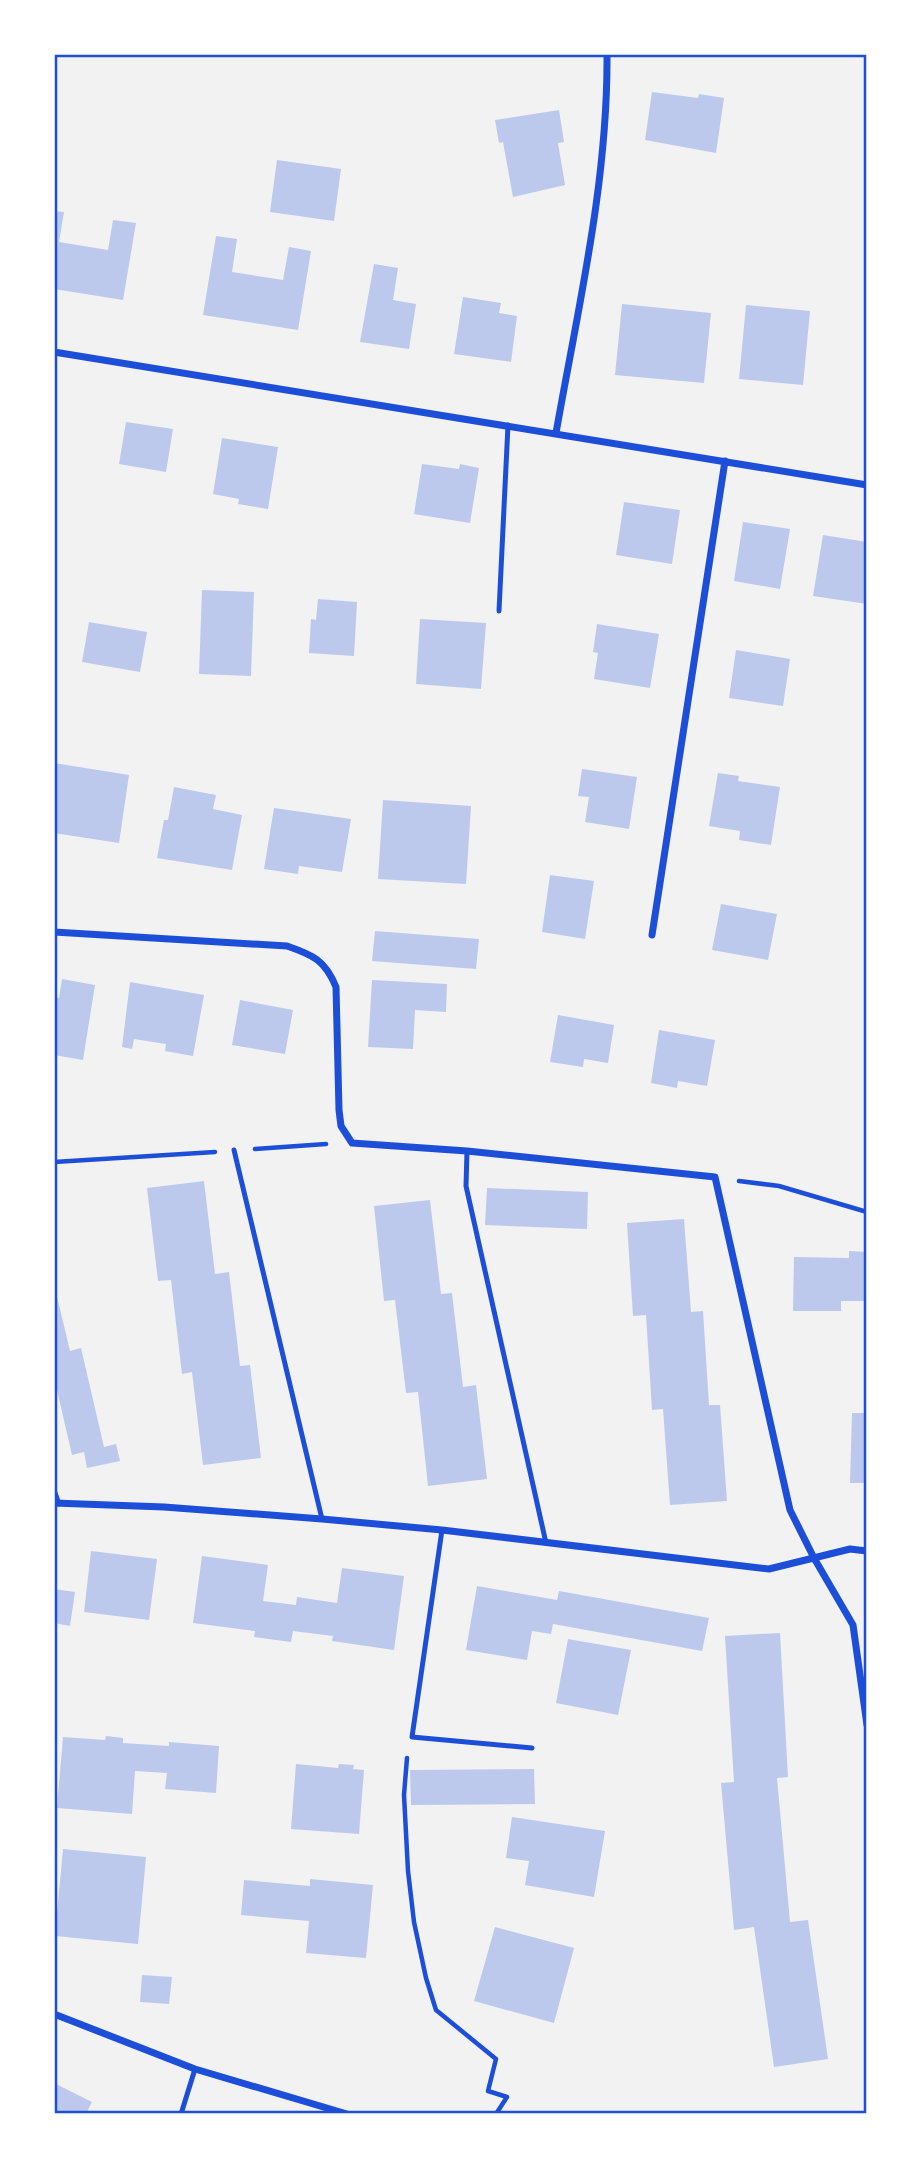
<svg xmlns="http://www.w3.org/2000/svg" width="921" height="2168" font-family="'Space Grotesk',sans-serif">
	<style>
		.building { fill: #bdc9ec }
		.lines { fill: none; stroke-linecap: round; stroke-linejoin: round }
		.path { stroke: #1d4ed8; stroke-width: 4.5 }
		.service { stroke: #1d4ed8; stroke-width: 5 }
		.minor { stroke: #1d4ed8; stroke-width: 7 }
		.neatline { fill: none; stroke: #1d4ed8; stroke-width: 2.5 }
	</style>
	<rect width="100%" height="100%" fill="#f2f2f2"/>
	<path class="building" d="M652,92L698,98L699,94L724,98L716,153L645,140Z
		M559,110L564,142L558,143L565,185L513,197L503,142L499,143L495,120Z
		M277,160L341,169L334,221L270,212Z
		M54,211L64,212L59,242L108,250L113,220L136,223L123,300L54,289Z
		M216,236L237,239L232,272L283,280L289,247L311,251L298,330L203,315Z
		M374,264L398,268L393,300L416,304L409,349L360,342Z
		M463,297L501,303L499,313L517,316L511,362L454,354Z
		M622,304L711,313L704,383L615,375Z
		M746,305L810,311L803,385L739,379Z
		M126,422L173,429L166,472L119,464Z
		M222,438L278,447L268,509L238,504L239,499L213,494Z
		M422,464L459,469L460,464L479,468L470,523L414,514Z
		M624,502L680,510L672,564L616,555Z
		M743,522L790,529L780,589L734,581Z
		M823,535L867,542V604L813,596Z
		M202,590L254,592L251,676L199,674Z
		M318,599L357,602L354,656L309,653L311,619L316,620Z
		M420,619L486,623L481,689L416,684Z
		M89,622L147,632L140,672L82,662Z
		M597,624L659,634L650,688L594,679L598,653L593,652Z
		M736,650L790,659L783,706L729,698Z
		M54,763L129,775L119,843L54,833Z
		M582,769L637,777L629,829L585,822L589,797L578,796Z
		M718,773L739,776L738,781L780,787L771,845L739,840L740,831L709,826Z
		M174,787L216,795L213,809L242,815L232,870L157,858L164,820H168Z
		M383,800L471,806L466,884L378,879Z
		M274,808L351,819L342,872L299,866L298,874L264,869Z
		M550,875L594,881L585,939L542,932Z
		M721,904L777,914L768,960L712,950Z
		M375,931L479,939L476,969L372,961Z
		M62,979L95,985L83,1060L54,1055V997L59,998Z
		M372,980L447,984L446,1012L415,1010L413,1049L368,1047Z
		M130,982L204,995L193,1056L165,1051L166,1044L134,1039L132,1049L122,1047Z
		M240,1000L293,1010L285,1054L232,1045Z
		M558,1015L614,1025L608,1063L584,1059L583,1067L550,1062Z
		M659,1030L715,1040L707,1086L678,1081L677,1088L651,1083Z
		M204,1181L215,1274L229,1272L240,1366L250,1365L261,1458L203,1465L192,1372L182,1374L171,1280L158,1281L147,1188Z
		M487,1188L588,1192L587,1229L485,1225Z
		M430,1200L441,1294L452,1293L463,1387L476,1385L487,1479L428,1486L418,1392L406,1393L395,1300L384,1301L374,1206Z
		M684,1219L691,1312L703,1311L709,1405H720L727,1501L670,1505L663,1409L652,1410L646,1315L633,1316L627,1223Z
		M849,1251L867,1252V1301H841V1311H793L794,1257L849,1258Z
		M54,1284L70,1351L81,1348L104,1447L116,1444L120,1461L87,1468L84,1452L72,1455L54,1377Z
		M852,1413H867V1483H850Z
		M91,1551L157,1559L149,1620L84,1612Z
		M202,1556L268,1565L263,1601L296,1605L297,1597L337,1603L342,1568L404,1576L394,1650L332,1641L333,1636L293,1631L291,1642L254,1637L255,1631L193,1623Z
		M477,1586L557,1600L559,1591L709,1618L702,1651L553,1624L551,1634L532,1631L527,1660L466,1650Z
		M54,1589L75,1592L70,1626L54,1623Z
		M780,1633L788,1777L777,1778L790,1922L808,1920L828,2059L774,2067L754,1927L734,1930L721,1783L734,1782L725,1636Z
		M568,1639L631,1650L618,1715L556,1703Z
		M106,1736L123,1738V1743L169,1746V1742L219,1746L216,1793L165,1789L167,1773L135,1771L132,1814L57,1808L63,1737L105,1740Z
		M296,1764L338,1768L339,1764L354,1765L353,1769L364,1770L359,1834L291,1829Z
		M534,1769L535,1804L411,1805L410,1770Z
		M512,1817L605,1831L594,1897L525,1885L529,1861L506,1858Z
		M63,1849L146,1857L138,1944L55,1936Z
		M310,1879L373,1885L366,1958L306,1953L309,1921L241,1915L244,1880L310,1886Z
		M495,1927L574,1948L554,2023L474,2001Z
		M142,1975L172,1977L169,2004L140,2002Z
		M54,2083L92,2102L86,2114H54Z"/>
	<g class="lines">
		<path class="path" d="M255,1149L326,1144
			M54,1162L215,1152
			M739,1181L779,1186L867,1212
			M407,1758L404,1795L408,1871L414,1922L426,1978L436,2010L496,2059L488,2091L507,2097L496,2114"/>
		<path class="service" d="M499,611L508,425
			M234,1150L322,1519
			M467,1151L466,1186L546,1543
			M54,1490L59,1504
			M442,1530L412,1737L532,1748
			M181,2114L195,2069"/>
		<path class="minor" d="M54,352L867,485
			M556,433C578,308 608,182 607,54
			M54,932L287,946C313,955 325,960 336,987L339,1110L341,1126L352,1143L467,1151L715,1177L790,1510L814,1558L853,1625L867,1725
			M652,935L725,461
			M54,1503L164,1507L322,1519L442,1530L769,1569L850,1549L867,1551
			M54,2014L195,2069L347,2114"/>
	</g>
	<rect width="921" height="2168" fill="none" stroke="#ffffff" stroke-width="112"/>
	<rect x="56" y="56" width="809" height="2056" class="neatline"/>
</svg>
